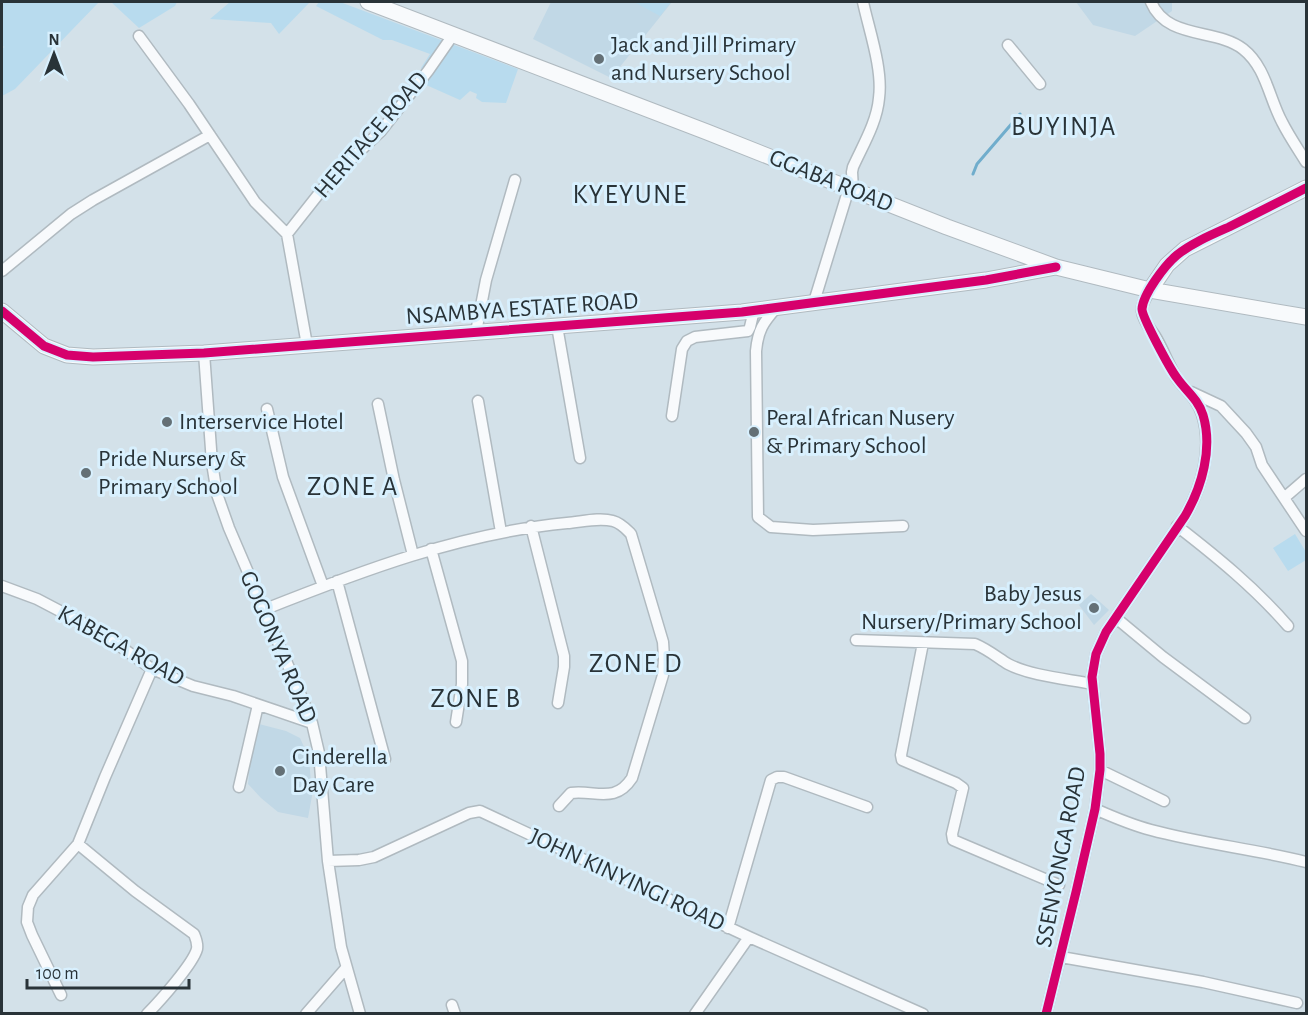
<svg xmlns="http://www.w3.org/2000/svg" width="1308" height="1015" font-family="'Alegreya Sans',sans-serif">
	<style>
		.built { fill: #c1d8e6 }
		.green { fill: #b8dbee }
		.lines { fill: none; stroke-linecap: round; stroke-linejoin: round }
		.stream { stroke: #70adcc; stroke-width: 3 }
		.street-casing { stroke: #b0bac0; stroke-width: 13 }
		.secondary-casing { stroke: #b0bac0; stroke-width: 17 }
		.street { stroke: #f8fafc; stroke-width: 10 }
		.secondary { stroke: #f8fafc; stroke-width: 15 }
		.cycleway-casing { stroke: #d8f0fe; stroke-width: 13 }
		.cycleway { stroke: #d6006c; stroke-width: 9 }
		.poi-dot { fill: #647076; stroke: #d8f0fe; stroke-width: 2 }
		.labels { text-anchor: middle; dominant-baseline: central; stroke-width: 6; stroke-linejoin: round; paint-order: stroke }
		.poi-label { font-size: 24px; fill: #293338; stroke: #d8f0fe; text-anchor: start }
		.street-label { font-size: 24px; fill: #293338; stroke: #d8f0fe }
		.quarter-label { font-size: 27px; letter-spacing: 1.5px; fill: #293338; stroke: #d8f0fe }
	</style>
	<rect width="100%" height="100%" fill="#d3e1e9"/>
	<path class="built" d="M551,2H672L611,78L533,39Z
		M1076,2H1172V11L1135,36L1093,25Z
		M1091,594L1109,610L1094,625L1079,605Z
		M259,724L286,731L300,738L309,758L312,796L308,818L278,812L261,798L248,784L252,741Z"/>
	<path class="green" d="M2,2H99L15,89L2,96V48L5,47L2,46Z
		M111,2H177L175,6L139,28Z
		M230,2H310L279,34L271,23L210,19Z
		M319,2H340L518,69L506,103L482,102L476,98L477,94L470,91L460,100L424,84L428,77L421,68L430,54L392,40H383L316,6Z
		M634,2H671L660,16Z
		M1295,534L1306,552V560L1288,571L1273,548Z"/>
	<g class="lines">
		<path class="stream" d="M973,174L977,164L1020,114"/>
		<g class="street-casing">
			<path id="street" d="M1151,2C1167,40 1216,28 1243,49C1266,67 1269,98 1282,122C1289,136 1298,149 1306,162
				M139,36L189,104L255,202L287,234L307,345
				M1008,45L1040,84
				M853,190L852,172L853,167C863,145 877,122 879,98C883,69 869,30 863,2
				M287,234L332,177L381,131L428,71L453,35
				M2,271L71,214L93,200L210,135
				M814,302L849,188
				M776,308C763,323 758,330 756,351L758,517L771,527L813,530L903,526
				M557,326L580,458
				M476,332L486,280L515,180
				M204,353L212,463L217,494L229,528L302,698L312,723L319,753L328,861L341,947L360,1014
				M1191,392L1221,406L1246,433L1256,447L1262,465L1306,531
				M478,401L501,532
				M378,404L394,480L413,555
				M267,409L283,477L323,586
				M672,416L682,349L687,341L695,337L748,331L750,327L754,310
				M1284,498L1306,479
				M531,526L564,656V667L558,703
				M1177,526C1217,557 1255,588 1288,626
				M431,549L462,661V684L456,722
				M337,581L385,759
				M2,586L37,599L100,632L152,669L193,686L233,696L312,723
				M263,610C361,571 461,533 567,523C581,522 599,517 613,521C621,523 626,529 631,534L663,642L664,658L663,675L632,778C615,804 596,790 571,793L559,806
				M1116,618L1163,657L1245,718
				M856,640L975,644C987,649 997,657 1008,664C1031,676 1067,679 1092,684
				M923,643L901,755L902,760L956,783L963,788L952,834L953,840L1059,885
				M1100,770L1164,801
				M239,787L258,705
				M1095,809C1113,817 1132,825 1151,830C1203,844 1255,849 1306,862
				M78,844L135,891L194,934C196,939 198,943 197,949C193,964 159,1002 147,1014
				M328,861L359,860L374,857L469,813L480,811L749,937L923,1014
				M728,928L771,780L777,777H784L867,807
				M1061,957L1203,982L1297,1003
				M61,995L32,935L27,922L28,907L33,895L78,844L105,777L152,669
				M452,1005L455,1014
				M306,1014L346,968
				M695,1014L749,937
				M1046,1014L1076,892L1095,809L1100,770V754L1092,677L1096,654L1106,632L1185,516C1202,487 1213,448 1202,414C1197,398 1185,390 1176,377C1168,364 1163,349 1155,336C1150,329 1143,320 1142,311C1141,304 1147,296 1150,290"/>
		</g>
		<g class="secondary-casing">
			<path id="secondary" d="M368,2L707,132L947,227L1056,267L1150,290L1306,317
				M1150,290L1167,265L1185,249L1306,188
				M2,311L44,346L67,355L93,357L204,353L742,312L986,280L1056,267"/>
		</g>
		<use href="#street" class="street"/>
		<use href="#secondary" class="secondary"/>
		<g class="cycleway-casing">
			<path id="cycleway" d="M2,311L44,346L67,355L93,357L204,353L742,312L986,280L1056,267
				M1046,1014L1076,892L1095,809L1100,770V754L1092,677L1096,654L1106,632L1185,516C1202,487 1213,448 1203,415C1198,399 1186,391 1177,378C1170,369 1142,317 1142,309C1143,294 1165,265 1177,255C1192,243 1211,235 1229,227C1255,214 1281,201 1306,188"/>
		</g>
		<use href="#cycleway" class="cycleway"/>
	</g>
	<g class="poi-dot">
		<circle cx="599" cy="59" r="6"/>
		<circle cx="167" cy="422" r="6"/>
		<circle cx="754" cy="432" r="6"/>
		<circle cx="86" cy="473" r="6"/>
		<circle cx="1094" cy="608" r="6"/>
		<circle cx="280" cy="771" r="6"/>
	</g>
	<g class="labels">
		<g class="poi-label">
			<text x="611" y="45">Jack and Jill Primary<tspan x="611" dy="28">and Nursery School</tspan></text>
			<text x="766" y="418">Peral African Nusery<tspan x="766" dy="28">&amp; Primary School</tspan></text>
			<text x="179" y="422">Interservice Hotel</text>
			<text x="98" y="459">Pride Nursery &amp;<tspan x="98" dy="28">Primary School</tspan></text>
			<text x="1082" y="594" text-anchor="end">Baby Jesus<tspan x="1082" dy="28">Nursery/Primary School</tspan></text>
			<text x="292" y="757">Cinderella<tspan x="292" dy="28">Day Care</tspan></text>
		</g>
		<g class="street-label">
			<text transform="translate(371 135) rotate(-49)">HERITAGE ROAD</text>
			<text transform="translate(831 181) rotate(22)">GGABA ROAD</text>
			<text transform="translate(522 309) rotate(-4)">NSAMBYA ESTATE ROAD</text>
			<text transform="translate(121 646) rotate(29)">KABEGA ROAD</text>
			<text transform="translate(278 647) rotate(67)">GOGONYA ROAD</text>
			<text transform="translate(1061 857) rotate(-79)">SSENYONGA ROAD</text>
			<text transform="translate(627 880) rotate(25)">JOHN KINYINGI ROAD</text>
		</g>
		<g class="quarter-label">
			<text x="1064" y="126">BUYINJA</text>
			<text x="630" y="194">KYEYUNE</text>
			<text x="353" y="486">ZONE A</text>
			<text x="636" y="663">ZONE D</text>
			<text x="476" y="698">ZONE B</text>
		</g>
	</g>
	<rect width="1308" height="1015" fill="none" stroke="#293338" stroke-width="6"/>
	<g transform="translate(54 54)" stroke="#d8f0fe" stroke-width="4.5" paint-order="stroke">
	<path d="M0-4.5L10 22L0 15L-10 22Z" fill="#293338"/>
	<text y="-9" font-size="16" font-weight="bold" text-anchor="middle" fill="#293338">N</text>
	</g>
	<path d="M27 979v9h162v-9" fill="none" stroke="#293338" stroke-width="3"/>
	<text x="36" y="979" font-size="18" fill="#293338" stroke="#d8f0fe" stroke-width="4.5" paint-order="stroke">100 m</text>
</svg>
